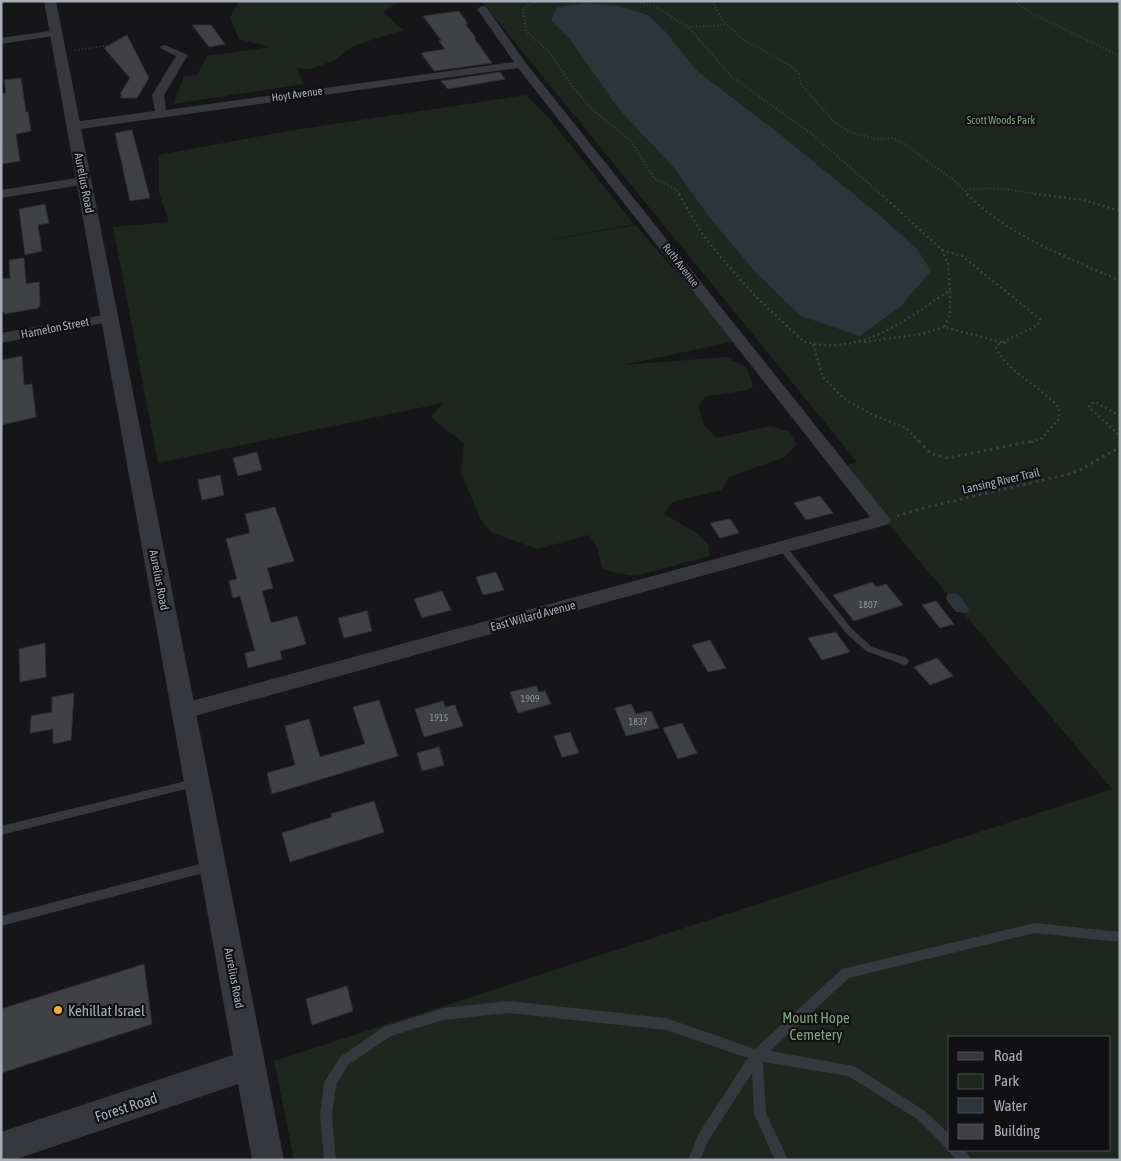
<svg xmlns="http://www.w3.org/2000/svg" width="1121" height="1161" font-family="'Asap Condensed',sans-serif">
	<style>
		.green { fill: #1e261f; fill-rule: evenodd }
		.water { fill: #2c353c }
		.building { fill: #404145; stroke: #303034 }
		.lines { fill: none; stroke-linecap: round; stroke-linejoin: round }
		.path-far2 { stroke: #3d3f44; stroke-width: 2; stroke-dasharray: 1 2.5; stroke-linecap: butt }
		.path-far1 { stroke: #3d3f44; stroke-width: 2.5; stroke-dasharray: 2 3; stroke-linecap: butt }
		.path { stroke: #3d3f44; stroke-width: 3; stroke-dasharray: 2.5 4; stroke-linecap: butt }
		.service { fill: #37383d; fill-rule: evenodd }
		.minor { fill: #37383d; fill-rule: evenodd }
		.tertiary { fill: #37383d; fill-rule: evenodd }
		.poi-dot { fill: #f2b134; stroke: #111113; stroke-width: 2 }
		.labels { text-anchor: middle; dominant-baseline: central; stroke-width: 4.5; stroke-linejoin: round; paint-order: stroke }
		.number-label { font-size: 10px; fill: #8e929b }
		.far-street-label { font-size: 11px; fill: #a8adb8; stroke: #111113 }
		.far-park-label { font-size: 11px; fill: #7fa381; stroke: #111113 }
		.street-label { font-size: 12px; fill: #a8adb8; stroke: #111113 }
		.near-poi-label { font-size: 15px; fill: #a8adb8; stroke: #111113; text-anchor: start }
		.near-park-label { font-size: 15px; fill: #7fa381; stroke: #111113 }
		.near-street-label { font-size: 15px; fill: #a8adb8; stroke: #111113 }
	</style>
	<rect width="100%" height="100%" fill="#161618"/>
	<path class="green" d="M239,1H401L383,12L403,30L353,46L335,60L311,69L296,68L304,84L173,104L184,76L197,75L207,56L270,47L239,39L230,18Z
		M481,1H1120V1160H294L274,1061L1112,789L840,467L857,462ZM950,1037H1110V1150H950Z
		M526,95L549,118L634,224L535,243L635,225L737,341L623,365L726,357L747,368L753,387L743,391L706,396L698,406L704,425L717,438L771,426L790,432L797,444L785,457L729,477L721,490L672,502L664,514L695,532L708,544L710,556L636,576L616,573L602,568L598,550L589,535L538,549L492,533L481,520L461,473L464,444L431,417L443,403L158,463L113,227L169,222L159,192V155L288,131Z"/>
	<path class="water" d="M588,3L618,6L648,15L665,31L696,70L777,132L878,214L917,249L931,271L900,307L860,336L801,316L757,274L709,217L676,170L618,108L569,38L551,20L558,7Z
		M949,593L958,594L968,607L969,610L967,613L956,612L946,599L947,595Z"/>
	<path class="building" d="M459,11L468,24H465L476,38H474L492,63L434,71L421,53L445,49L439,41L441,40L423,16Z
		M192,25H211L225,44L209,47Z
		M127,35L149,78L137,98H120L122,94H120L130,78L104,48Z
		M500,72L505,79L448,89L441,81Z
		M21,78L26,112H28L31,131L16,134L20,161L2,164L1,94L6,93L4,80Z
		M132,130L150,198L130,201L115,133Z
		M45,204L49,223L38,225L42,251L25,255L19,209Z
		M24,258L26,284L39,282L40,306L38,308L4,314V312H1V279L10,278L9,260Z
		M22,356L24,385L32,384L36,417L1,425V360Z
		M257,452L262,470L238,476L233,458Z
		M220,475L224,495L202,500L198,480Z
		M820,496L833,513L806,520L794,503Z
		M275,507L294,561L267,568L273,588L262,591L271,623L297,616L306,644L280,651L282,659L248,668L245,653L255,651L240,596L233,598L229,581L237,579L226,539L250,533L245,514Z
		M730,519L739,533L720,538L710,523Z
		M496,572L504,590L483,595L476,577Z
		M872,582L876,587L886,584L903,605L854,621L833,595Z
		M442,591L451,610L422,618L414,599Z
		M936,601L954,624L940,628L922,605Z
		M367,611L372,631L344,638L338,618Z
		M836,632L850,652L822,660L808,638Z
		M710,640L726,668L708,672L692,645Z
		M45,643L46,677L20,682L19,649Z
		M937,658L953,676L930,685L914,667Z
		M536,686L539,692L545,691L551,704L518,713L510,692Z
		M74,693L71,740L53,744V729L30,733L31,716L52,712V697Z
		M379,700L398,756L272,794L267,773L295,765L285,726L309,719L320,757L365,744L353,707Z
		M443,701L445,707L455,705L463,726L424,737L415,709Z
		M631,704L636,714L651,711L659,728L626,736L615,708Z
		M682,723L697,753L678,759L663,728Z
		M570,732L579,753L562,757L554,736Z
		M439,747L444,765L422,771L417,753Z
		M374,801L384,832L290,862L282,833L332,817L331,814Z
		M144,964L152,1024L1,1073V1009Z
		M347,986L353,1011L312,1025L306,999Z"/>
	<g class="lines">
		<path class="path-far2" d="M538,1L523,8L526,31L550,53L572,86L594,111L631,141L654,178L677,190L680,195
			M633,1L654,6L688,27L731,76L813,135L882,195
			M712,1L723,21L744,40L791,66L799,74L801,84L834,122L850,132L876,139L893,138L906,145L956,182L968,195
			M1013,1L1035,15L1120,56
			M689,27L727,25
			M75,50L104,46L134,47
			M966,190C992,186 1015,190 1040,195"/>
		<path class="path-far1" d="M679,194L701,232L719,255L755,296L803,341C859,358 906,320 950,290L948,264L942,250L881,194
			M967,194C1008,236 1068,257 1120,281
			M1034,194L1084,200L1120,211
			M942,250L962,256L1040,319L1038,325L997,345L996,348C1009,374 1041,386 1059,408V419L1042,438L1029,443
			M950,291V315L944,327L1008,344
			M864,342L922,334L944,327
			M813,344L823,377L843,398L873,415L906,428L920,443
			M1120,416L1097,403H1091L1089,407L1120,436"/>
		<path class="path" d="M919,441L931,454L948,458L1033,441
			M897,516L931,506L1065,475L1080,470L1120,447"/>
		<path class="service" d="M782,544L785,545L852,629L872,647L907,658L909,661L907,664L904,665L866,651L846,633L779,549L778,547L779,545Z
			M194,779L198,780L199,783L198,786L194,787L1,835V826Z
			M211,861L215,863L216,866L215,869L211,871L1,926V916Z
			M1035,923L1120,932V942L1035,933L849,978L770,1051L854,1066L925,1111L950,1135V1150H964L969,1156L971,1160H956L951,1154L949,1150L946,1148L917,1119L848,1076L763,1062L766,1113L788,1160H775L756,1118L754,1114L752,1073L708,1141L700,1160H688L699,1133L748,1058L666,1030L509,1013L443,1020L391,1036L348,1065L336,1085L332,1115L336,1160H324L320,1115L324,1083L340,1057L384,1027L443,1008L509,1001L666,1018L755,1049L842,969Z"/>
		<path class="minor" d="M482,6L486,7L525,62L891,520L888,524L882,526L184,719L177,717L174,711L177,705L184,703L870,517L518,68L73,130L67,126L73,122L155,111L152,95L176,56L160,48L161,46L165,45L188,55L164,95L166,110L514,62L477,9Z
			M56,30L61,33L60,35L1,44V38Z
			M83,177L88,178L89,181L88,184L1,198V190Z
			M109,314L114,315L116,318L114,321L1,343V333Z"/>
		<path class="tertiary" d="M44,1H56L284,1160H252L238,1084L14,1160H1V1132L233,1055Z"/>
	</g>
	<circle class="poi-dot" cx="58" cy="1010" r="5"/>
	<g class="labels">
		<g class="number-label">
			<text x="868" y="604">1807</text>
			<text x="530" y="698">1909</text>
			<text x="439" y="717">1915</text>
			<text x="638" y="721">1837</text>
		</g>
		<g class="far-street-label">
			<text transform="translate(297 94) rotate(-8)">Hoyt Avenue</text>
			<text transform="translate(681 265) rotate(52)">Ruth Avenue</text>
		</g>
		<g class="far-park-label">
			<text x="1001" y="120">Scott Woods Park</text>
		</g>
		<g class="street-label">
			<text transform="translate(84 183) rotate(79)">Aurelius Road</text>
			<text transform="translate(55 328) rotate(-11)">Hamelon Street</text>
			<text transform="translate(1001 481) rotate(-13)">Lansing River Trail</text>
			<text transform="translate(159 580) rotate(79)">Aurelius Road</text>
			<text transform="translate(533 616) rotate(-15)">East Willard Avenue</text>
			<text transform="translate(234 978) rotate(79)">Aurelius Road</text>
		</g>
		<g class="near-poi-label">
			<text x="68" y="1010">Kehillat Israel</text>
		</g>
		<g class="near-park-label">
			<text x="816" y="1017">Mount Hope<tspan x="816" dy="17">Cemetery</tspan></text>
		</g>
		<g class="near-street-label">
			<text transform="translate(126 1107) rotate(-18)">Forest Road</text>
		</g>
	</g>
	<rect width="1121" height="1161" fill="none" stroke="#a8adb8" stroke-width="5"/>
	<rect x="948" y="1036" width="162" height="115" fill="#111113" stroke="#4d4f55"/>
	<rect x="958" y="1052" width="25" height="8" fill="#37383d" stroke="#4d4f55"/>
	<text x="994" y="1061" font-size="15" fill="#a8adb8">Road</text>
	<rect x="958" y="1074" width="25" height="15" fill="#1e261f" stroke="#4d4f55"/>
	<text x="994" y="1086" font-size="15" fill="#a8adb8">Park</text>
	<rect x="958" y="1098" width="25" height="15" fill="#2c353c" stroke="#4d4f55"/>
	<text x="994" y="1111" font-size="15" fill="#a8adb8">Water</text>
	<rect x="958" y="1124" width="25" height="15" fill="#404145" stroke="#4d4f55"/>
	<text x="994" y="1136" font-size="15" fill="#a8adb8">Building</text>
</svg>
